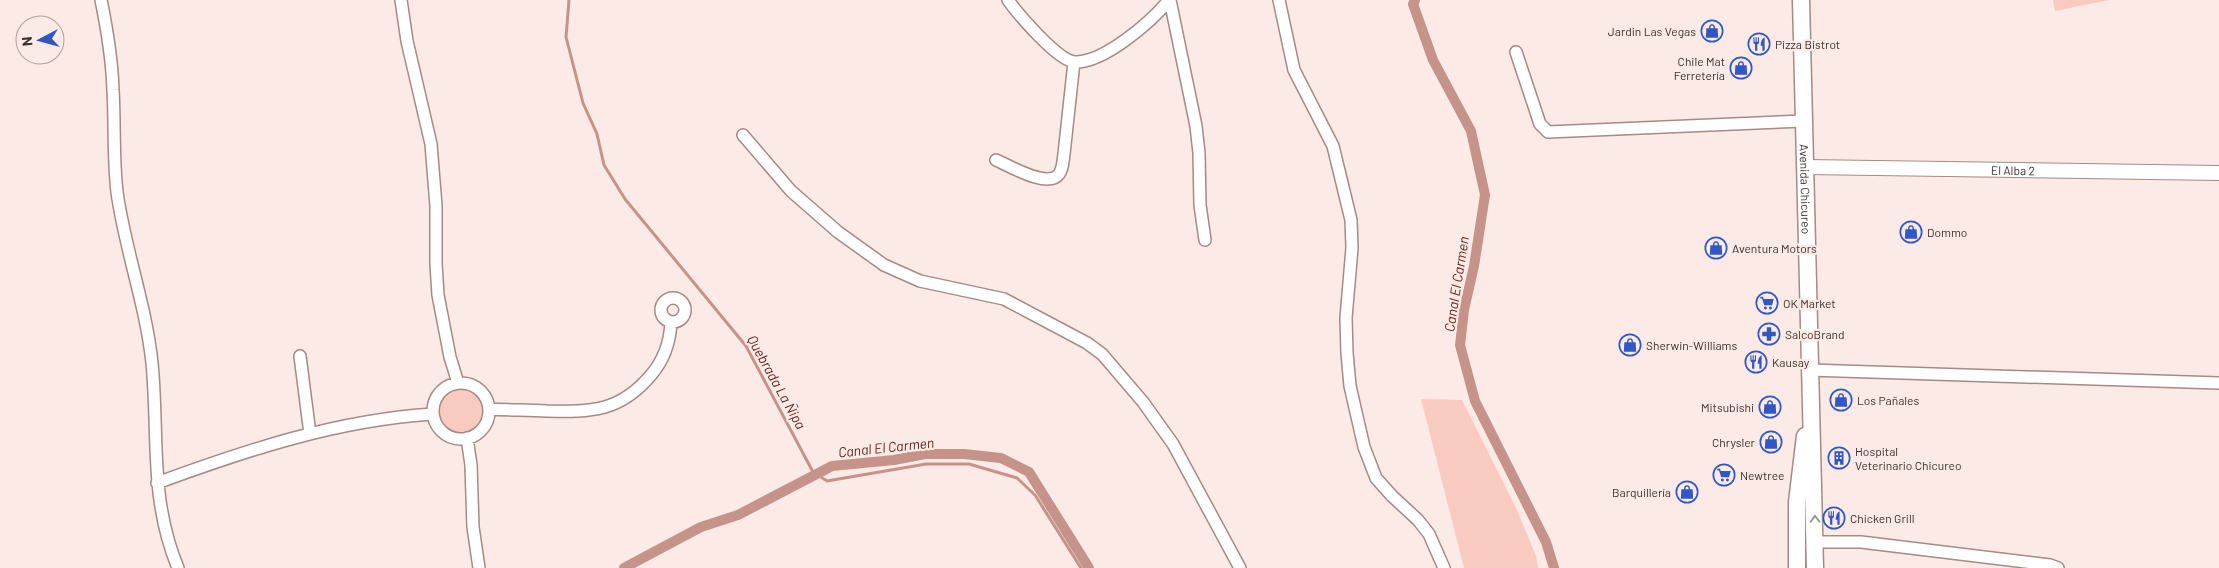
<svg xmlns="http://www.w3.org/2000/svg" width="2219" height="568" font-family="Barlow,sans-serif">
	<style>
		.green { fill: #f9cac0 }
		.lines { fill: none; stroke-linecap: round; stroke-linejoin: round }
		.stream { stroke: #c59389; stroke-width: 3 }
		.canal { stroke: #c59389; stroke-width: 10 }
		.minor-casing { stroke: #a58a85; stroke-width: 14 }
		.tertiary-casing { stroke: #a58a85; stroke-width: 16 }
		.secondary-casing { stroke: #a58a85; stroke-width: 19 }
		.minor { stroke: #fff; stroke-width: 11 }
		.tertiary { stroke: #fff; stroke-width: 14 }
		.secondary { stroke: #fff; stroke-width: 16 }
		.oneway { stroke: #9e9897 }
		.labels { text-anchor: middle; dominant-baseline: central; stroke-width: 4.5; stroke-linejoin: round; paint-order: stroke }
		.poi-label { font-size: 12px; fill: #3c312f; stroke: #fceae6; text-anchor: start }
		.street-label { font-size: 12px; fill: #3c312f; stroke: #fceae6 }
		.water-label { font-size: 14px; font-style: italic; fill: #63251a; stroke: #fceae6 }
	</style>
	<rect width="100%" height="100%" fill="#fceae6"/>
	<path class="green" d="M2053,0H2109L2055,11Z
		M438 411a23 23 0 1 1 46 0a23 23 0 1 1-46 0Z
		M1421,399L1462,400L1517,510L1536,556L1538,568H1464Z"/>
	<g class="lines">
		<path class="stream" d="M569,0L566,37L583,103L597,134L604,165L625,199L746,346L813,472L827,481L926,464H969L1017,478L1035,495L1081,568"/>
		<path class="canal" d="M1415,0L1413,4L1433,60L1471,131L1485,195L1474,266L1464,310L1460,345L1475,401L1546,542L1554,568
			M624,568L701,527L738,515L832,466L894,460L925,454H964L1001,458L1029,472L1089,568"/>
		<g class="minor-casing">
			<path id="minor" d="M101,0C107,29 112,60 113,90C115,124 113,158 117,192C125,250 146,305 152,363C159,435 149,498 178,568
				M401,0L407,41L431,144L436,206V264L438,295L450,357L458,383
				M1008,0C1018,14 1058,61 1075,62C1104,63 1152,21 1169,0
				M1170,0L1196,126L1199,153L1200,205L1205,240
				M1279,0L1294,70L1333,146L1351,220L1352,248L1346,318L1347,353L1350,386L1364,447L1376,478L1392,496L1418,520L1429,534L1444,568
				M1516,52L1540,124L1548,132L1804,121
				M743,135L791,191L838,232L884,265L920,281L1004,299L1087,343L1102,354L1143,402L1173,444L1240,568
				M996,160C1010,166 1048,189 1059,174C1063,169 1063,161 1064,154L1074,62
				M661 310a12 12 0 1 1 24 0a12 12 0 1 1-24 0Z
				M300,356L310,434
				M1809,370L2219,383
				M433 411a28 28 0 1 1 56 0a28 28 0 1 1-56 0Z
				M489,409C508,410 527,410 547,411C591,412 620,412 651,375C664,360 670,343 671,322
				M467,438L471,465L473,527L479,568
				M157,483C247,450 337,420 433,414
				M1815,542H1861L2050,565L2058,568"/>
		</g>
		<g class="tertiary-casing">
			<g id="tertiary">
				<path id="s1" d="M1805,167L2219,173"/>
			</g>
		</g>
		<g class="secondary-casing">
			<g id="secondary">
				<path id="s2" d="M1801,0L1815,568"/>
				<path d="M1797,568V502L1805,436"/>
			</g>
		</g>
		<use href="#minor" class="minor"/>
		<use href="#tertiary" class="tertiary"/>
		<use href="#secondary" class="secondary"/>
	</g>
	<defs><path id="oneway-chevron" d="M-2-3.5L2.5 0L-2 3.5" fill="none" stroke-width="1.6" stroke-linecap="round" stroke-linejoin="round" transform="scale(1.25)"/></defs>
	<use class="oneway" href="#oneway-chevron" transform="translate(1815 519) rotate(-91)"/>
	<defs>
		<g id="shop-ring" transform="scale(1.125)"><circle r="9.5" fill="#fceae6" stroke="#3156c6" stroke-width="1.5"/><path d="M-5-2.5h2.3a2.7 3.5 0 0 1 5.4 0H5L5.5 6h-11ZM-1.5-2.5h3a1.5 2.3 0 0 0-3 0Z" fill="#3156c6"/></g>
		<g id="restaurant-ring" transform="scale(1.125)"><circle r="9.5" fill="#fceae6" stroke="#3156c6" stroke-width="1.5"/><path d="M-5-6h1v4h1v-4h1v4h1v-4h1v5L-1.5 .5V6h-2V.5L-5-1ZM5-6V6H3V1.5H1.5Q1.5-4 5-6Z" fill="#3156c6"/></g>
		<g id="supermarket-ring" transform="scale(1.125)"><circle r="9.5" fill="#fceae6" stroke="#3156c6" stroke-width="1.5"/><path d="M-6-5.5h2.5l.6 2H6L4.5 2H-2.5L-4.4-4H-6ZM-1.5 3.2a1.3 1.3 0 1 0 .1 0ZM3 3.2a1.3 1.3 0 1 0 .1 0Z" fill="#3156c6"/></g>
		<g id="pharmacy-ring" transform="scale(1.125)"><circle r="9.5" fill="#fceae6" stroke="#3156c6" stroke-width="1.5"/><path d="M-2-6h4v4h4v4h-4v4h-4v-4h-4v-4h4Z" fill="#3156c6"/></g>
		<g id="building-ring" transform="scale(1.125)"><circle r="9.5" fill="#fceae6" stroke="#3156c6" stroke-width="1.5"/><path d="M-4-6H4V6H1V3H-1V6H-4ZM-2.5-4.3h1.7v1.8h-1.7ZM.8-4.3h1.7v1.8H.8ZM-2.5-1h1.7V.8h-1.7ZM.8-1h1.7V.8H.8Z" fill="#3156c6"/></g>
	</defs>
	<g fill-rule="evenodd">
		<use href="#shop-ring" x="1712" y="31"/>
		<use href="#restaurant-ring" x="1759" y="44"/>
		<use href="#shop-ring" x="1741" y="68"/>
		<use href="#shop-ring" x="1911" y="232"/>
		<use href="#shop-ring" x="1716" y="248"/>
		<use href="#supermarket-ring" x="1767" y="303"/>
		<use href="#pharmacy-ring" x="1769" y="334"/>
		<use href="#shop-ring" x="1630" y="345"/>
		<use href="#restaurant-ring" x="1756" y="362"/>
		<use href="#shop-ring" x="1841" y="400"/>
		<use href="#shop-ring" x="1770" y="407"/>
		<use href="#shop-ring" x="1771" y="442"/>
		<use href="#building-ring" x="1839" y="458"/>
		<use href="#supermarket-ring" x="1724" y="475"/>
		<use href="#shop-ring" x="1687" y="492"/>
		<use href="#restaurant-ring" x="1834" y="518"/>
	</g>
	<g class="labels">
		<g class="poi-label">
			<text x="1696" y="31" text-anchor="end">Jardin Las Vegas</text>
			<text x="1775" y="44">Pizza Bistrot</text>
			<text x="1725" y="61" text-anchor="end">Chile Mat<tspan x="1725" dy="14">Ferretería</tspan></text>
			<text x="1927" y="232">Dommo</text>
			<text x="1732" y="248">Aventura Motors</text>
			<text x="1783" y="303">OK Market</text>
			<text x="1785" y="334">SalcoBrand</text>
			<text x="1646" y="345">Sherwin-Williams</text>
			<text x="1772" y="362">Kausay</text>
			<text x="1857" y="400">Los Pañales</text>
			<text x="1754" y="407" text-anchor="end">Mitsubishi</text>
			<text x="1755" y="442" text-anchor="end">Chrysler</text>
			<text x="1855" y="451">Hospital<tspan x="1855" dy="14">Veterinario Chicureo</tspan></text>
			<text x="1740" y="475">Newtree</text>
			<text x="1671" y="492" text-anchor="end">Barquillería</text>
			<text x="1850" y="518">Chicken Grill</text>
		</g>
		<g class="street-label">
			<text stroke="none"><textPath href="#s1" startOffset="208">El Alba 2</textPath></text>
			<text stroke="none"><textPath href="#s2" startOffset="189">Avenida Chicureo</textPath></text>
		</g>
		<g class="water-label">
			<text transform="translate(1456 284) rotate(-81)">Canal El Carmen</text>
			<text transform="translate(777 382) rotate(61)">Quebrada La Ñipa</text>
			<text transform="translate(886 447) rotate(-6)">Canal El Carmen</text>
		</g>
	</g>
	<g transform="translate(40 40) rotate(264)"><circle r="24" fill="#fceae6" stroke="#afa09d"/>
	<path d="M0-4L9 19L0 12L-9 19Z" fill="#3156c6"/>
	<text y="-8" font-size="14" font-weight="bold" text-anchor="middle" fill="#3c312f">N</text>
	</g>
</svg>
